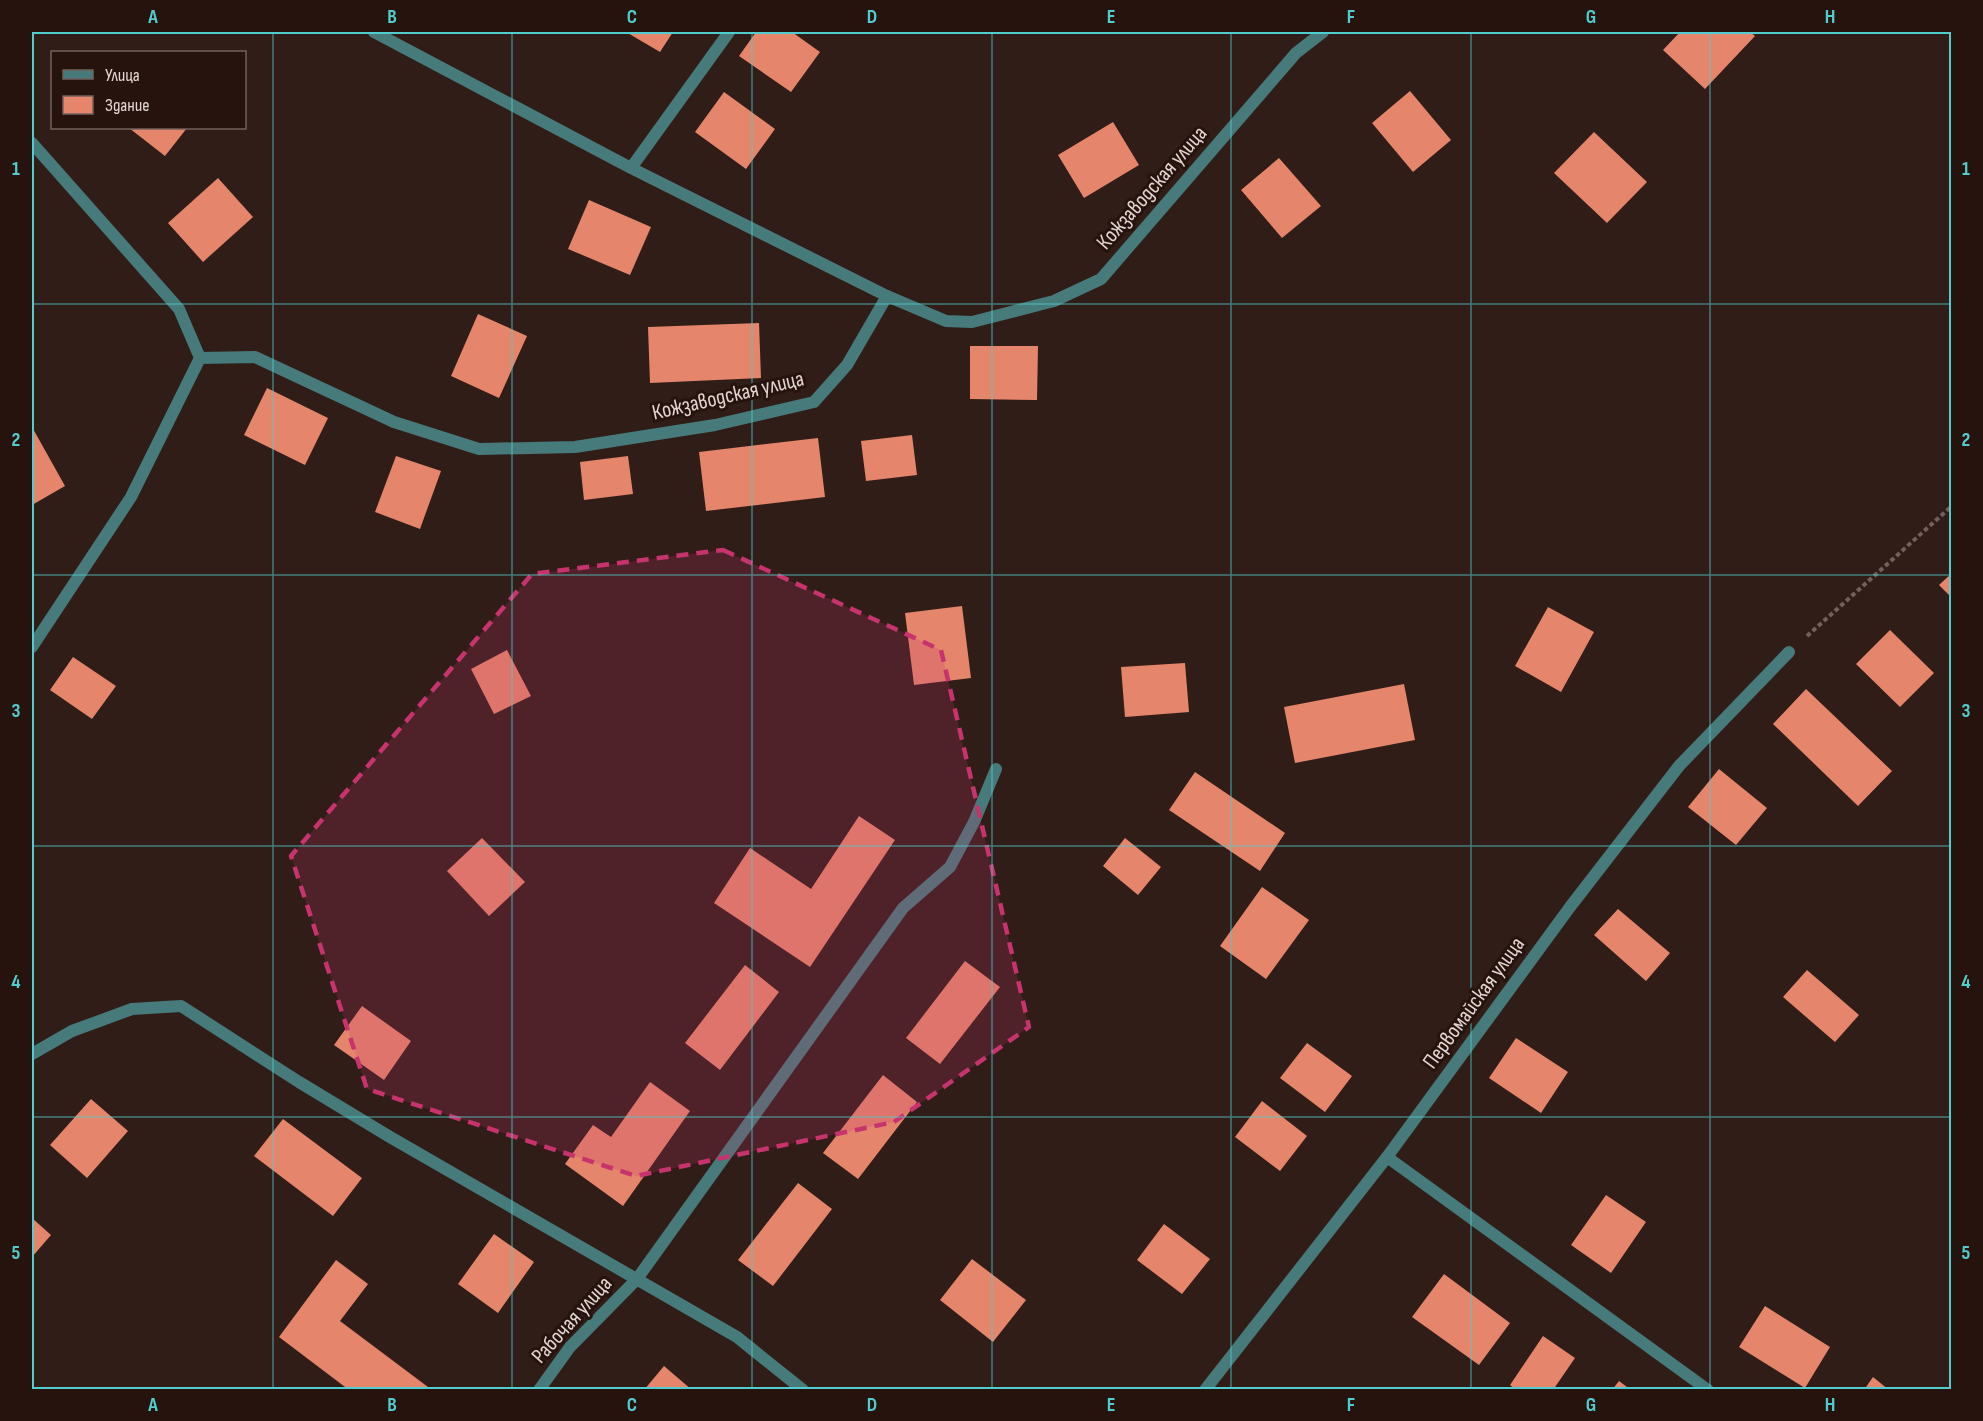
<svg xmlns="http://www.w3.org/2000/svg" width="1983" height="1421" font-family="'Sofia Sans Condensed',sans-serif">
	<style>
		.building { fill: #e4856c }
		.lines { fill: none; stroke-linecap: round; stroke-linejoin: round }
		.path { stroke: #72605b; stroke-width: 4; stroke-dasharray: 4.5 3; stroke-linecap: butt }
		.lane { stroke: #467a7b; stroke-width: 12 }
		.street { stroke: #467a7b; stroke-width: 12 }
		.marked { fill: #c7346d; fill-opacity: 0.2; stroke: #c7346d; stroke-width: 4.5; stroke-dasharray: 12 8; stroke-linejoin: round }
		.grid { fill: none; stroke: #52cdcf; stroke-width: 1.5; stroke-opacity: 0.55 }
		.labels { text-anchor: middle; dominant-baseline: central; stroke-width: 6; stroke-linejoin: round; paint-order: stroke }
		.street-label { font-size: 22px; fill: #e3d5d1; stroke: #26130e }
		.neatline { fill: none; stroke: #52cdcf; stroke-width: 2 }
		.grid-label { font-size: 20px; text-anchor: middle; font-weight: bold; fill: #52cdcf }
	</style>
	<rect width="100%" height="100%" fill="#311d17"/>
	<path class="building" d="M626,32H673L660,52Z
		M756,32H792L820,52L791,92L739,56Z
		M1680,32H1750L1755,36L1705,89L1663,50Z
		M1410,91L1451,140L1413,172L1372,123Z
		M724,92L775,129L746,169L695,132Z
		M1113,122L1139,165L1084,198L1058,155Z
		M129,128H187L165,156Z
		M1594,132L1647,182L1607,223L1554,173Z
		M1279,158L1321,206L1282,238L1241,190Z
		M218,178L253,217L203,262L168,223Z
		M589,200L651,227L630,275L568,249Z
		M478,314L527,336L499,398L451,376Z
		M759,323L761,378L650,383L648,327Z
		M970,346H1038L1037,400L970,399Z
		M267,388L328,418L305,465L244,435Z
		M32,427L65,486L32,505Z
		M912,435L917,475L866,481L861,441Z
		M818,438L825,497L706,511L699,452Z
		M396,456L441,471L420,529L375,512Z
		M628,456L633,494L584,500L580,462Z
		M1952,573V598L1939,585Z
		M962,606L971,678L914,685L905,613Z
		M1548,607L1594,632L1561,692L1515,666Z
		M1890,630L1934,673L1900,707L1856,664Z
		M507,650L531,696L494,714L471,669Z
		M73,657L116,686L92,719L50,690Z
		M1185,663L1189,712L1125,717L1121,667Z
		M1404,684L1415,740L1295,763L1284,707Z
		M1806,689L1892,771L1858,806L1773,724Z
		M1719,769L1767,808L1736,845L1688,807Z
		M1195,772L1285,833L1260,871L1169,810Z
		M859,816L895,840L810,967L714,903L750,848L811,889Z
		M482,838L525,882L489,916L447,871Z
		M1125,838L1161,867L1138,895L1103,866Z
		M1262,887L1309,920L1266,979L1220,946Z
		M1618,909L1670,953L1646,981L1594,935Z
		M965,961L1000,987L940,1064L906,1038Z
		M745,965L779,992L720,1070L685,1043Z
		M1807,970L1859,1015L1835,1042L1783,997Z
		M362,1006L411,1041L384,1080L334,1045Z
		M1516,1038L1568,1072L1541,1113L1489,1078Z
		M1307,1043L1352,1076L1325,1112L1280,1078Z
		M883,1075L917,1102L858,1179L823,1153Z
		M650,1082L690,1111L623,1206L565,1164L593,1125L611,1137Z
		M91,1099L128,1131L87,1178L50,1145Z
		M1262,1101L1307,1136L1280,1171L1235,1137Z
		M283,1119L362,1178L333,1216L254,1156Z
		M798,1183L832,1209L773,1286L738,1260Z
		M1606,1195L1646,1222L1611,1273L1571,1245Z
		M32,1218L51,1235L32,1257Z
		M1164,1224L1210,1259L1182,1294L1137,1260Z
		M494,1234L534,1262L498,1313L458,1284Z
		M972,1259L1026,1300L993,1342L940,1300Z
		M336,1260L368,1284L340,1321L432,1390H349L279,1337Z
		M1444,1274L1510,1323L1479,1365L1412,1317Z
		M1765,1306L1830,1347L1805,1388L1739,1347Z
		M1543,1336L1575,1358L1553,1390H1516L1510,1385Z
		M664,1366L692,1390H644Z
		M1873,1377L1889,1390H1864Z
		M1619,1381L1631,1390H1612Z"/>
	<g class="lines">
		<path class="path" d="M1807,636L1952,506"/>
		<path class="lane" d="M374,32L631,168
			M729,32L631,168L887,296
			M1387,1157L1708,1390"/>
		<path class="street" d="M32,143L179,309L200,358L131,497L32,647
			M200,358L255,357L394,422L479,449L575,447L715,425L814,402L847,365L887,296L946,321L972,322L1054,301L1101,279L1296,53L1323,32
			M32,1054L72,1031L132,1009L181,1006L299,1082L390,1137L737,1337L803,1390
			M539,1390L570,1347L637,1279L903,908L950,867L974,822L996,769
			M1205,1390L1387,1157L1570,907L1679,766L1789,652"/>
	</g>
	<path class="marked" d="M723,550L941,650L1029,1027L894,1122L636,1176L367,1089L291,856L532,574Z"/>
	<path class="grid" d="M273,32V1390M512,32V1390M752,32V1390M992,32V1390M1231,32V1390M1471,32V1390M1710,32V1390M32,304H1952M32,575H1952M32,846H1952M32,1117H1952"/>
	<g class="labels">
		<g class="street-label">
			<text transform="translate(1152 188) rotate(-49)">Кожзаводская улица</text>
			<text transform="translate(728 396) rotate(-13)">Кожзаводская улица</text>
			<text transform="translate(1474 1003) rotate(-54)">Первомайская улица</text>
			<text transform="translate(572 1320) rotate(-48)">Рабочая улица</text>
		</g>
	</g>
	<rect width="1983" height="1421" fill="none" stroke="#26130e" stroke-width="66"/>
	<rect x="51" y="51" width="195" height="78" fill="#26130e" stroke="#72615c" stroke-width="1.5"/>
	<rect x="63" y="70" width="30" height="9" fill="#467a7b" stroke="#72615c" stroke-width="1.5"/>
	<text x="105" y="81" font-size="18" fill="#e3d5d1">Улица</text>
	<rect x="63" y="96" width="30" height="18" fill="#e4856c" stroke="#72615c" stroke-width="1.5"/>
	<text x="105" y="111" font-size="18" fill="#e3d5d1">Здание</text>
	<rect x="33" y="33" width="1917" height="1355" class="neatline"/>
	<g class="grid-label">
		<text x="153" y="23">A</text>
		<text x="392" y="23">B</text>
		<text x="632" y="23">C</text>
		<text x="872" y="23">D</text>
		<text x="1111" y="23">E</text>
		<text x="1351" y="23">F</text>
		<text x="1591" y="23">G</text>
		<text x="1830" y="23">H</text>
		<text x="16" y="175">1</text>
		<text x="1966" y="175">1</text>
		<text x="16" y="446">2</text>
		<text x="1966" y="446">2</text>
		<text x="16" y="717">3</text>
		<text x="1966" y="717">3</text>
		<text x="16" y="988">4</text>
		<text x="1966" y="988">4</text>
		<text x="16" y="1259">5</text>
		<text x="1966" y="1259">5</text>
		<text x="153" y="1411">A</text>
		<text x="392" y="1411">B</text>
		<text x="632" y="1411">C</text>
		<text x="872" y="1411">D</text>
		<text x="1111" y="1411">E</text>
		<text x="1351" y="1411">F</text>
		<text x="1591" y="1411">G</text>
		<text x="1830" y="1411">H</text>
	</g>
</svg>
